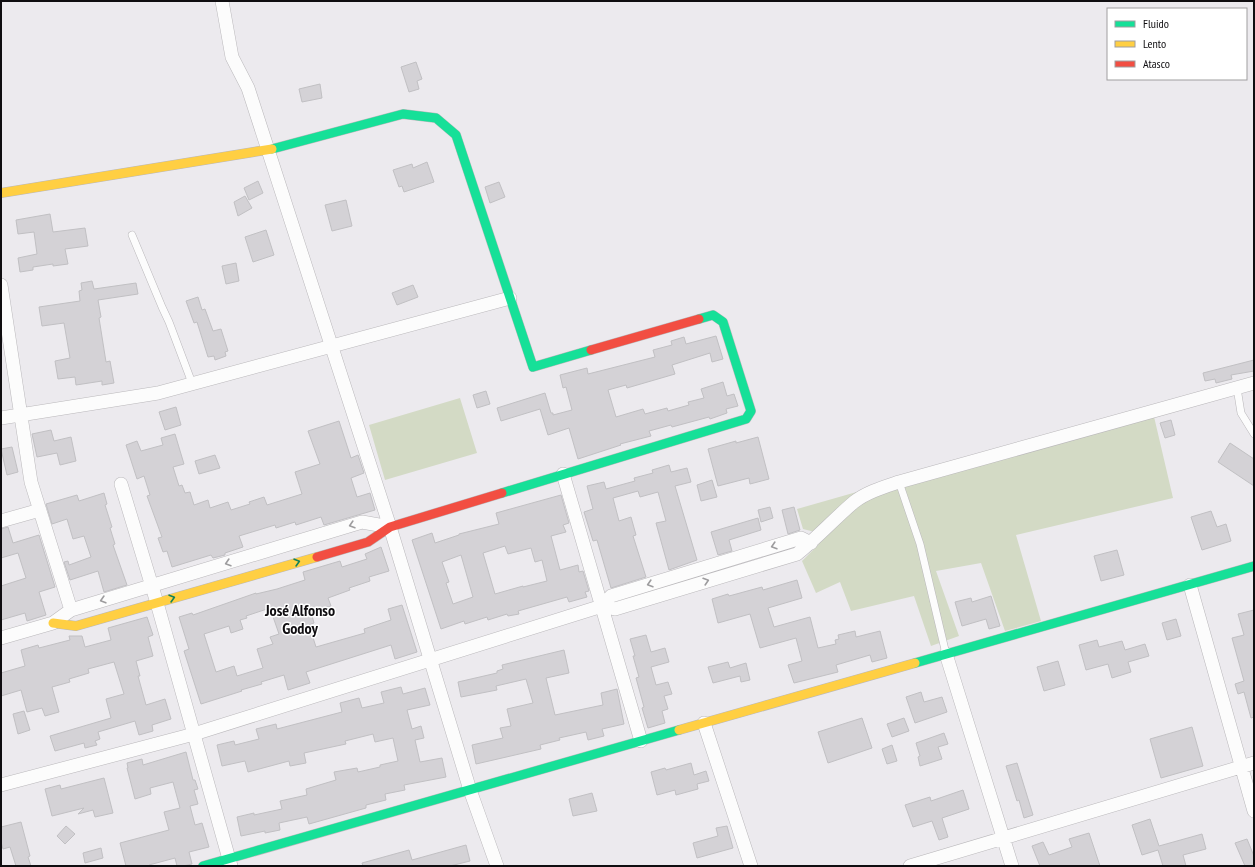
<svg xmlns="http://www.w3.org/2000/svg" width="1255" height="867" font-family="'PT Sans Narrow',sans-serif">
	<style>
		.green { fill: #d3dac5 }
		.building { fill: #d4d2d6; stroke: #c1c0c3; fill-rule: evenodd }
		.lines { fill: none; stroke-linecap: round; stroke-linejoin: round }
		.lane-casing { stroke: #bab8bb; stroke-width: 8 }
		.street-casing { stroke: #bab8bb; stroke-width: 14 }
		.fast-casing { stroke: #bab8bb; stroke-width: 10 }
		.slow-casing { stroke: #bab8bb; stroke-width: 10 }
		.jam-casing { stroke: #bab8bb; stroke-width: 10 }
		.lane { stroke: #fcfcfc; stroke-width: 7 }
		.street { stroke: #fcfcfc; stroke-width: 13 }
		.fast { stroke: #16e098; stroke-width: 9 }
		.slow { stroke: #ffcf43; stroke-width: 9 }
		.jam { stroke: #f24e42; stroke-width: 9 }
		.oneway { stroke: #9d9c9e }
		.oneway2 { stroke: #13815b }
		.labels { text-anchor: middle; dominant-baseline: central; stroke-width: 3; stroke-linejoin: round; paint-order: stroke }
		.neighbourhood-label { font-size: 16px; font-weight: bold; fill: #0f0d10; stroke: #fff }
	</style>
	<rect width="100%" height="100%" fill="#eceaee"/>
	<path class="green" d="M460,398L477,453L385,480L369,425Z
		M1152,408L1173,498L1016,535L1041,621L1005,631L981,563L936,571L959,636L931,646L914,596L851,611L840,582L816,593L802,561L819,544L815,532L803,529L797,509Z"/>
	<path class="building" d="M416,62L422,79L417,81L419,89L409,92L401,67Z
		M320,84L322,98L302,102L299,89Z
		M427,162L434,182L404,192L402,186L399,187L393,170L412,164L413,168Z
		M258,181L263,193L249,200L244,188Z
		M499,182L505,197L490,203L485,187Z
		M245,196L252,208L238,216L234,202Z
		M346,200L352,226L332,231L325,205Z
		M50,214L53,232L85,228L88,246L65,249L68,264L53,266V264L33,267V270L20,272L18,258L37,254L34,232L18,234L16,220Z
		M266,230L274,255L253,262L245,237Z
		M236,263L239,281L226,284L222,266Z
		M92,281L94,289L136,283L138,294L98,300L101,317L99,318L106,362L110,361L114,383L102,385V381L76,385L75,377L58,379L55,361L70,358L64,323L42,326L39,307L80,301L79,291L82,290L81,283Z
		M413,285L418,297L397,305L392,293Z
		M198,297L202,310L205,309L213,331L221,329L228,351L225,352L226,356L215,360L214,356L208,357L197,322L194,323L186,301Z
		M716,336L723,359L712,362L710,353L672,365L675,374L627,388L626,385L608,390L616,417L643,409L645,414L667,408L668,411L689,405L688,402L704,398L701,389L723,382L727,396L734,394L738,406L726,409L727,413L710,419L709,417L672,427L671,425L649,431L651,436L620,444L621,445L578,459L569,428L548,435L540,409L501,421L497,408L545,393L551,413H553V415L572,410L566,387L563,388L560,375L587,368L588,374L655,357L653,350L672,345L671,341L684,337L686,344Z
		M1254,360V371L1231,375L1232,379L1216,383L1215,379L1205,381L1203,373Z
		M486,391L490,404L477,408L473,395Z
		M176,407L181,425L165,430L159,412Z
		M1171,420L1175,435L1165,438L1160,423Z
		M339,421L351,458L358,455L364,473L351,478L357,497L370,493L375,510L324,525L321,517L296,525L295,522L276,528L275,525L239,536L243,547L225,553V555L213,558L211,555L172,567L167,551L163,552L158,538L162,537L147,496L150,495L144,476L137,479L126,445L137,441L141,451L163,445L161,438L175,434L184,464L173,467L179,486L182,485L185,493L190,492L194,505L208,500L210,508L228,502L231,510L250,504L249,502L264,497L267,505L302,494L295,472L320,464L308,431Z
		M51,430L54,441L71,437L76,461L60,465L57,453L37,457L32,434Z
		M758,437L769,479L750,484L749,478L718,486L708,449L736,441V443Z
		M1230,443L1254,459V486L1218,462Z
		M12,447L18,472L7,475L1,449Z
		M215,455L220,468L199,474L195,461Z
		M669,465L671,472L687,468L691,482L675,486L697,560L669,570L656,523L666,521L658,492L640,497L638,491L613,498L619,521L631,517L636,535L633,536L646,577L611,588L597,540L593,541L584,512L593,509L587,486L604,482L606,489L635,481L634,478L653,473L652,470Z
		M712,480L717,497L701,501L697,485Z
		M104,493L107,504L105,505L112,527L110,528L115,544L113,545L127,585L104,592L98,571L70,580L64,562L68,561L69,565L91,557L84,536L73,539L67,519L52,524L46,504L77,495L79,501Z
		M561,495L569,523L563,525L566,532L551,536L560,570L578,565L579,572L583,571L589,591L585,592L587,597L569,602L567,597L518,611L519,614L508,616L507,614L488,620L487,617L465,624L464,621L441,629L412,540L432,533L435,543L459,535V534L499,524L496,513ZM505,546L508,554L531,548L535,562L542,560L547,581L523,587V586L495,594L483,553ZM461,555L473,597L453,604L446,583L449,582L442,562Z
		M770,507L773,518L761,522L758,510Z
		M794,507L800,530L788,534L782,510Z
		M1211,511L1217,527L1226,524L1231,541L1202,550L1191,517Z
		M758,518L761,530L729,540L732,551L718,555L711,532Z
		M8,527L13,543L39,535L55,587L39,592L46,615L27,621L25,613L1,620V586L26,578L18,553L1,558V529Z
		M381,547L389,571L369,577L370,581L349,588L350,590L328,598L331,606L311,612L314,623L309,625L316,647L365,633L364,629L391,620L388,609L402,605L417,652L395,659L391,645L306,672L310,683L288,690L284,675L261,682L262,684L241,690L242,691L201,704L184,651L189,649L179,617L192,613L193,615L256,593V594L277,589L305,580L303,572L340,561L342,567L367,559L365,554ZM270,608L279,634L270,637L273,644L257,649L263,668L237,676L234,666L216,672L204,634L229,626L231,633L243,629L240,620L247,618L246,616Z
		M1117,550L1124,575L1101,581L1094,556Z
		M797,580L802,598L768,608L774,627L810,617L818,648L836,644L835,640L839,639L838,635L855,631L856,637L880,631L887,658L872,662L870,655L836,665L838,672L794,683L788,665L802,661L796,638L760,648L750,614L718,623L712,599L728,594L729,596L762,587L763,590Z
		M991,596L1000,626L989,629L986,619L962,626L955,602L971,598L972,602Z
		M1254,610V717L1251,718L1244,692L1238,694L1235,684L1244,681L1232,638L1244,635L1238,614Z
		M147,617L153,635L148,637L153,656L136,661L140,676H138L146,705L165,699L171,719L152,725L153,731L139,735L135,721L98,732L100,739L95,741L97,745L85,748L84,743L55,751L50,736L111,718L106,699L124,694L114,662L88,669L89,673L69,679L70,682L52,687L59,712L45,716L42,708L27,712L21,690L1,696V673L25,666L21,650L38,645L39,648L70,640L69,636H82L85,647L111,640L108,628Z
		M1176,619L1181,636L1167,640L1162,623Z
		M646,635L651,652L665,648L669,662L651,667L656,685L668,682L672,694L664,696L668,709L662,711L665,723L648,728L642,708L644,707L636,678L639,677L633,656H635L630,639Z
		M1097,640L1099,647L1122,641L1125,650L1145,644L1149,656L1128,662L1131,672L1112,678L1108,664L1086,670L1079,645Z
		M564,650L569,673L546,678L555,715L603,705L601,693L617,689L624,724L602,729L604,736L588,740L586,732L559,738L560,740L540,745L541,749L476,764L472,745L503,738L500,728L511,726L507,709L533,703L526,679L496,686L497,690L461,697L458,682L497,673V671L503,669L502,665Z
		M1058,661L1065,685L1044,691L1037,667Z
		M728,662L730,668L746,663L750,680L741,682L740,676L713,683L708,667Z
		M401,687L403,694L425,688L430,705L407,710L412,729L421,726L424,738L415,740L420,762L442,758L446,777L404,785L405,790L385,794L386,800L366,805V808L309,824L307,817L279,823L280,830L265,833V831L241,836L237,817L254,813V815L282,809L280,801L307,795L306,789L336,780L334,772L357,768L358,772L380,767V765L398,761L393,738L375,742L373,734L345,741L346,744L304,753L306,763L290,766L289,761L248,772L245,761L222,766L217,745L234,741L235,745L259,739L256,729L276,724L277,729L342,712L340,703L359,698L362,708L384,703L381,692Z
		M921,692L924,702L942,697L947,712L915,723L906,697Z
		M24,711L30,730L18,734L13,714Z
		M862,718L872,748L828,763L818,732Z
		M904,718L909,731L892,737L887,724Z
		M1192,727L1203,766L1161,778L1150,739Z
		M944,733L948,744L938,747L942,759L920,766L918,757L920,756L916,743Z
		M892,745L897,761L887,764L882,749Z
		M186,752L193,780H195L198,789L194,790L198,804L190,806L195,825L202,823L209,847L189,852L192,864L183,866H177L175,858L149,865L150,866H126L120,843L169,830L164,812L180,808L173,782L150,788L151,794L135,799L127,768H128L127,763L142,759L143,765Z
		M691,763L694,775L706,771L709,781L697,784L698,789L676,795L675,790L657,795L651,772L665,768L666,770Z
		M1017,763L1033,815L1024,818L1019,800L1017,801L1006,766Z
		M104,778L113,813L95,817L93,810L78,814L84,808L52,816L45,789L60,785L61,789Z
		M963,790L969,809L942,818L948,837L939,840L932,821L913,827L905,805L930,797L931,801Z
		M592,793L597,811L573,816L569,799Z
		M1150,819L1159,846L1202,834L1206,849L1183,855L1186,866H1163L1158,850L1142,855L1132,825Z
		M21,822L30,856L28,857L31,866H16L10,847L3,849L1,842V827Z
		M66,826L75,834L65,844L57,836Z
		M727,826L733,848L697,858L693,843L718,836L716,828Z
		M1089,833L1100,866H1040L1032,846L1043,842L1049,855L1072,847L1069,839Z
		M1247,839L1254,856V866H1245L1235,843Z
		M466,845L470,861L450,866H363L362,863L409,850L412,860Z
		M101,848L103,858L85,863L83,853Z"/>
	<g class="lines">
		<g class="lane-casing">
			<path id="lane" d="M132,235L162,307L169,322L192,383
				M1237,388L1241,413L1254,434
				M899,482L920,544L946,654"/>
		</g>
		<g class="street-casing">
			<path id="street" d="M222,1L232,57L248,88L390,527L470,790L497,866
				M1,285L31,482L71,610
				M1,418L158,393L510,298
				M563,474L641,741
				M121,484L157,603L231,866
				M1,521L40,510
				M1190,585L1254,811
				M602,606L615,609L797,554C817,538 834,519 854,502C867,492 884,487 899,482L1254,383
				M1,638L53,623L71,610L362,522L390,527
				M946,654L1012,866
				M704,723L751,866
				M1,785L194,734L602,606L611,596L801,538L811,543
				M910,866L1254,763"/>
		</g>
		<g class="fast-casing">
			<path id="fast" d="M272,149L403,114L436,118L456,135L533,367L591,350
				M502,493L746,419L751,411L723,322L713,315L699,319
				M915,663L1254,566
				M203,866L679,730"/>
		</g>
		<g class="slow-casing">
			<path id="slow" d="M1,193L272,149
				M53,623L76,626L317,557
				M679,730L915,663"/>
		</g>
		<g class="jam-casing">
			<path id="jam" d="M591,350L699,319
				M317,557L368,542L390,527L502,493"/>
		</g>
		<use href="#lane" class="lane"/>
		<use href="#street" class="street"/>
		<use href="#fast" class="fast"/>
		<use href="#slow" class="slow"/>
		<use href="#jam" class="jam"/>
	</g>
	<defs><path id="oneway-chevron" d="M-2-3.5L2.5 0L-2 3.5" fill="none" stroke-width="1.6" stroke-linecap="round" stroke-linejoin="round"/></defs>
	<g class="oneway">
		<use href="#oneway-chevron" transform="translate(352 525) rotate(163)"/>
		<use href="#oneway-chevron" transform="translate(774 546) rotate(163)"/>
		<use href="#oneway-chevron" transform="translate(228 563) rotate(163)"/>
		<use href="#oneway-chevron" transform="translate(706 581) rotate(-17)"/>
		<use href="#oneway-chevron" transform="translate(650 584) rotate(163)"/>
		<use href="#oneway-chevron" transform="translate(103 600) rotate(164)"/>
	</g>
	<g class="oneway2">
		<use href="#oneway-chevron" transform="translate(297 562) rotate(-16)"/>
		<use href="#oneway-chevron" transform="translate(172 598) rotate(-16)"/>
	</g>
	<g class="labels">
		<g class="neighbourhood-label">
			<text x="300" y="610">José Alfonso<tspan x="300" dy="18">Godoy</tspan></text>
		</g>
	</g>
	<rect width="1255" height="867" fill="none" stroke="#0f0d10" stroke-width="4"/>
	<rect x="1107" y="8" width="140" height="72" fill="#ffffff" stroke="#9f9e9f"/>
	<rect x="1115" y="21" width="20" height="6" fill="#16e098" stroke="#9f9e9f"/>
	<text x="1143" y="28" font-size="12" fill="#0f0d10">Fluido</text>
	<rect x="1115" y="41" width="20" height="6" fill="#ffcf43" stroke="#9f9e9f"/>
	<text x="1143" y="48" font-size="12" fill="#0f0d10">Lento</text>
	<rect x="1115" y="61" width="20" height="6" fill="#f24e42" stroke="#9f9e9f"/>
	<text x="1143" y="68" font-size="12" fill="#0f0d10">Atasco</text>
</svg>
